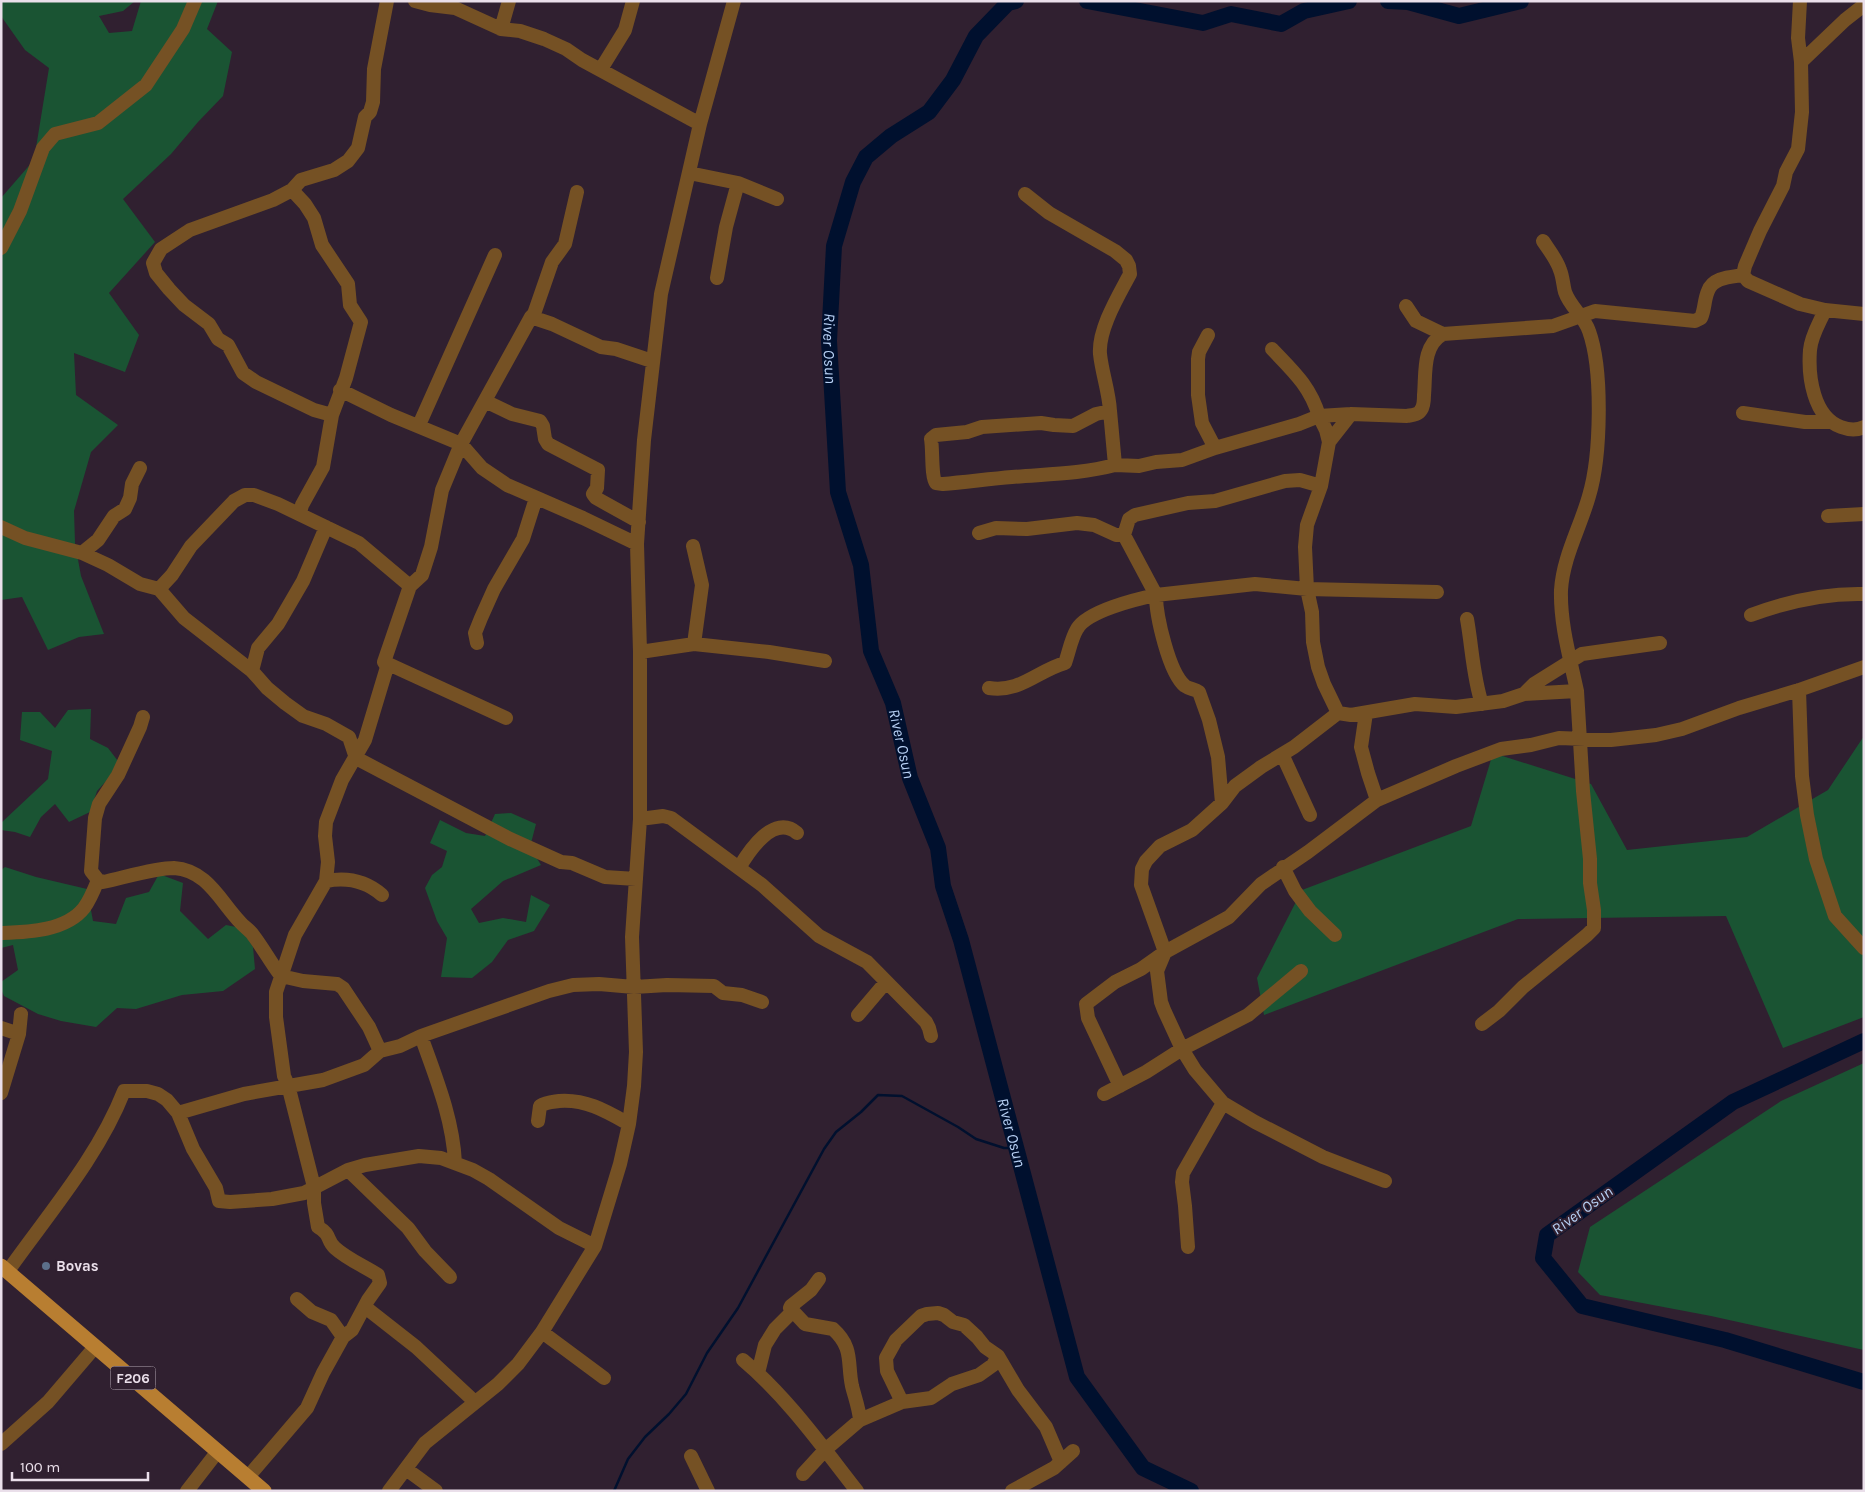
<svg xmlns="http://www.w3.org/2000/svg" width="1865" height="1492" font-family="Karla,sans-serif">
	<style>
		.green { fill: #1a5433 }
		.lines { fill: none; stroke-linecap: round; stroke-linejoin: round }
		.stream { stroke: #00102e; stroke-width: 2.5 }
		.river { stroke: #00102e; stroke-width: 16 }
		.minor { stroke: #755124; stroke-width: 14 }
		.major { stroke: #b87e31; stroke-width: 15 }
		.service-dot { fill: #5c6f8a; stroke: #302030; stroke-width: 2 }
		.labels { text-anchor: middle; dominant-baseline: central; stroke-width: 4; stroke-linejoin: round; paint-order: stroke }
		.shield { fill: #302030; stroke: #b2a6b2; stroke-width: 1 }
		.shield-label { font-size: 14px; font-weight: bold; fill: #eadfea }
		.poi-label { font-size: 15px; font-weight: bold; fill: #eadfea; stroke: #302030; text-anchor: start }
		.water-label { font-size: 16px; font-style: italic; fill: #b7d0f4; stroke: #302030 }
	</style>
	<rect width="100%" height="100%" fill="#302030"/>
	<path class="green" d="M1,1H135L123,11L99,16L109,33L132,31L141,1H218L207,29L232,52L223,96L198,122L171,154L123,199L155,242L109,293L139,335L125,372L74,353L76,395L118,425L91,452L74,511L75,543L81,576L104,634L79,637L48,650L22,597L1,600V198L34,160L49,68L25,50L1,16Z
		M91,709L90,739L108,748L121,765L97,791L90,812L69,822L55,804L41,817L30,837L15,832L1,830V823L48,779L52,751L20,740L22,712H40L55,728L68,710Z
		M1864,736V1017L1783,1048L1726,916L1518,919L1264,1015L1257,978L1302,890L1471,826L1493,753L1591,784L1627,850L1747,837L1828,790Z
		M511,813L536,824L530,847L541,865L503,881L471,909L479,923L503,918L526,922L531,895L550,905L534,931L508,940L492,962L472,978L441,977L447,938L437,921L425,888L432,875L442,867L447,851L430,843L440,820L466,833L485,836L495,814Z
		M5,867L36,877L87,889L93,921L116,924L126,898L149,892L159,874L183,883L180,911L208,939L226,925L241,928L253,947L255,969L223,991L182,995L136,1009L117,1008L96,1027L61,1021L38,1014L4,996L1,989V982L18,970L13,945L1,948V870Z
		M1864,1063V1350L1711,1316L1600,1295L1578,1272L1590,1227L1781,1101Z"/>
	<g class="lines">
		<path class="stream" d="M614,1491L628,1459L645,1437L669,1414L686,1394L707,1353L738,1308L824,1149L836,1132L861,1112L878,1095L902,1096L958,1127L976,1139L1004,1148H1017"/>
		<g class="river">
			<path id="s1" d="M1016,1L1008,3L976,36L953,80L929,112L891,136L866,157L853,182L834,246L829,341L838,492L861,565L871,651L893,703L910,778L938,848L943,886L961,940L1077,1377L1143,1468L1191,1491"/>
			<path d="M1087,1L1203,23L1231,14L1281,24L1304,11L1349,1"/>
			<path d="M1388,1L1408,2L1459,16L1521,1"/>
			<path d="M1864,1041L1733,1102L1547,1235L1543,1258L1582,1306L1725,1340L1864,1382"/>
		</g>
		<path class="minor" d="M415,1L430,5L455,8L501,29L520,31L544,39L566,49L582,60L700,124
			M1800,1L1798,38L1801,62
			M1864,5L1845,20L1801,62L1802,112L1798,149L1786,172L1783,186L1760,231L1745,266L1743,275L1748,281L1800,304L1825,310L1864,314
			M501,29L509,1
			M601,69L625,30L633,1
			M689,173L738,183L777,199
			M292,190L305,204L314,218L322,245L348,284L350,305L361,322L346,378L332,415L323,467L302,505L300,513H299
			M1025,194L1049,213L1115,251L1126,260L1129,266L1130,274C1119,295 1098,329 1100,354C1102,373 1109,392 1110,411
			M1543,241C1549,250 1557,260 1560,270C1563,277 1563,285 1565,292C1570,307 1584,316 1589,331C1603,370 1601,456 1589,496C1580,528 1563,557 1561,590C1560,624 1570,658 1577,691
			M1,248L20,211L43,148L55,134L98,123L146,85L183,29L195,1
			M717,278L726,227L738,183
			M1406,306L1416,321L1443,334
			M1825,310C1820,322 1811,336 1810,350C1808,376 1813,417 1841,427C1849,430 1856,431 1864,427
			M531,317L552,324L601,347L616,349L652,361
			M1208,335L1199,352L1198,359V395L1202,423L1215,448
			M340,390L391,415L461,444L482,468L507,485L583,518L637,544
			M485,401L512,414L540,421L543,426L545,439L548,444L598,470L597,488L593,494L596,498L639,522
			M1743,413L1805,422H1831
			M332,415L314,410L256,382L243,373L228,345L218,339L209,324L184,305L169,289L156,273L153,263L161,249L190,230L273,200L292,190L301,180L334,170L348,161L358,148L365,117L370,112L373,102L374,69L387,1
			M419,425L495,255
			M1329,442L1351,414
			M1115,465C1081,474 1047,474 1012,477C989,479 966,482 943,484L936,483C931,477 933,449 931,439L936,435L967,432L982,427L1041,423L1054,425L1073,426L1096,414L1110,411L1115,465L1139,466L1156,462L1182,460L1215,448L1299,424L1319,416C1310,386 1293,371 1272,349
			M1828,516L1864,514
			M1,527L25,538L82,553L108,565L140,584L159,589L184,618L252,671L267,688L285,703L303,716L326,724L349,737L356,758L510,839L561,862L572,863L605,877L636,879
			M979,533L996,528L1027,529L1077,523L1094,525L1116,535H1124L1129,519L1135,515L1188,503L1215,501L1285,481L1300,480L1321,486
			M693,546L702,585L694,644
			M82,553L98,540L114,516L125,509L130,498L132,484L140,468
			M159,589L172,575L191,546L234,501L245,495H254L278,504L359,543L410,586
			M1751,615C1786,602 1826,593 1864,594
			M1467,619C1472,647 1473,677 1482,704
			M477,643L475,633L481,618L494,589L523,539L536,498
			M640,652L694,644L769,652L825,661
			M384,662L506,718
			M252,671L258,648L278,624L303,581L326,527
			M989,688C1020,693 1037,671 1065,663C1069,652 1071,639 1077,629C1087,611 1137,599 1156,595L1124,535
			M1799,690L1802,776L1807,815L1816,859L1835,916L1864,948
			M1524,694L1534,684L1582,654L1660,643
			M1366,713L1361,747L1368,773L1377,800
			M143,717L140,727L118,775L99,804L95,818L91,871L98,880L103,882C123,878 154,868 174,868C207,870 220,901 240,922C244,927 250,930 253,935C263,948 271,963 281,976L303,981L337,984L343,988L369,1027L380,1051
			M1282,754L1310,815
			M1222,803L1218,757L1209,720L1199,692C1195,689 1189,689 1185,686C1169,673 1156,616 1156,595L1255,584L1307,589L1437,592
			M640,819L663,816L671,818L762,885L819,936L867,962L926,1022L929,1028L931,1036
			M1283,867L1295,891L1310,911L1335,935
			M739,868C749,851 774,813 797,833
			M326,881C347,877 366,881 382,895
			M1,933C28,932 66,931 84,908C90,900 94,890 98,880
			M858,1015L886,982
			M1482,1024L1499,1011L1523,987L1587,935L1594,928V910L1590,883V859L1583,791L1577,691L1524,694L1503,701L1456,707L1415,704L1351,715L1338,713L1324,684L1318,667L1313,642L1312,612L1307,589L1305,547L1307,525L1321,486L1329,442L1326,430L1319,416L1351,414L1407,416C1412,415 1418,415 1421,410C1424,406 1424,399 1424,395C1426,373 1422,346 1443,334L1553,326L1595,311L1695,321L1701,318C1705,309 1704,300 1708,291C1713,277 1731,277 1743,275
			M1,1028L19,1034
			M421,1036C436,1078 453,1119 455,1163
			M1120,1086L1088,1018L1086,1004L1115,982L1141,969L1165,952L1141,885L1142,869L1146,861L1160,846L1192,830L1222,803L1235,786L1261,767L1294,747L1338,713
			M1,1093L19,1034L21,1014
			M1104,1094L1146,1072L1182,1049L1248,1015L1301,971
			M178,1113L244,1094L323,1080L364,1065L380,1051L400,1046L421,1036L549,991L573,985L599,984L634,987L667,985L714,986L723,993L742,995L762,1002
			M538,1121L540,1106C546,1102 552,1102 559,1101C586,1099 606,1111 629,1124
			M348,1170L408,1228L425,1251L450,1277
			M1385,1181L1323,1157L1255,1122L1223,1103L1195,1070L1182,1049L1164,1010L1161,1002L1157,971L1165,952L1229,917L1261,884L1308,852L1377,800L1456,766L1501,749L1531,745L1559,738L1611,740L1656,735L1682,729L1739,708L1799,690L1864,667
			M1188,1247L1185,1206L1182,1182L1183,1173L1223,1103
			M8,1271C49,1213 98,1157 124,1091H147L158,1094L167,1100L178,1113L193,1149L216,1188L219,1201L230,1202L272,1199L304,1193L348,1170L365,1165L419,1156L441,1158L473,1170L489,1179L559,1228L595,1246
			M819,1279L811,1290L791,1306L790,1308L805,1324L833,1329C854,1348 847,1363 852,1386C855,1398 859,1408 860,1420
			M297,1299L312,1312L331,1320L343,1337
			M365,1307L416,1347L475,1402
			M542,1332L604,1378
			M998,1356L1018,1390L1046,1427L1061,1462
			M743,1360C787,1397 821,1445 857,1491
			M758,1373L765,1345L775,1329L793,1311
			M1,1444L48,1402L95,1347
			M691,1456L708,1491
			M406,1469L436,1491
			M803,1474L825,1450L860,1420L902,1402L931,1398L952,1384L979,1375L993,1365L998,1356L985,1347L977,1337L964,1325L953,1322L944,1315L938,1313L927,1314L921,1316L896,1340L886,1358L887,1371L902,1402
			M248,1477L307,1408L323,1373L343,1337L352,1330L368,1300L380,1283L378,1275C364,1266 347,1259 335,1248C326,1240 332,1235 318,1227L314,1203V1187L288,1085L284,1076L276,1017V992L295,935L326,881L328,862L325,836L326,822L342,780L365,740L387,667L384,662L410,586L422,575L431,547L442,490L461,444L531,317L534,314L552,262L565,244L577,192
			M187,1491L218,1451
			M389,1491L425,1443L498,1384L518,1364L542,1332L595,1246L620,1164L629,1124L634,1086L636,1052L632,937L640,819V652L637,544L644,440L661,294L700,124L734,1
			M1012,1491L1054,1468L1073,1451"/>
		<path class="major" d="M1,1266L264,1491"/>
	</g>
	<circle class="service-dot" cx="46" cy="1266" r="5"/>
	<g class="labels">
		<rect class="shield" x="110.5" y="1366.5" width="45" height="23" rx="4"/>
		<g class="shield-label">
			<text x="133" y="1378">F206</text>
		</g>
		<g class="poi-label">
			<text x="56" y="1266">Bovas</text>
		</g>
		<g class="water-label">
			<text stroke="none"><textPath href="#s1" startOffset="419">River Osun</textPath></text>
			<text stroke="none"><textPath href="#s1" startOffset="824">River Osun</textPath></text>
			<text stroke="none"><textPath href="#s1" startOffset="1229">River Osun</textPath></text>
			<text transform="translate(1582 1210) rotate(-36)">River Osun</text>
		</g>
	</g>
	<rect width="1865" height="1492" fill="none" stroke="#eadfea" stroke-width="5"/>
	<path d="M12 1472v8h136v-8" fill="none" stroke="#eadfea" stroke-width="2.5"/>
	<text x="20" y="1472" font-size="15" fill="#eadfea" stroke="#302030" stroke-width="4" paint-order="stroke">100 m</text>
</svg>
